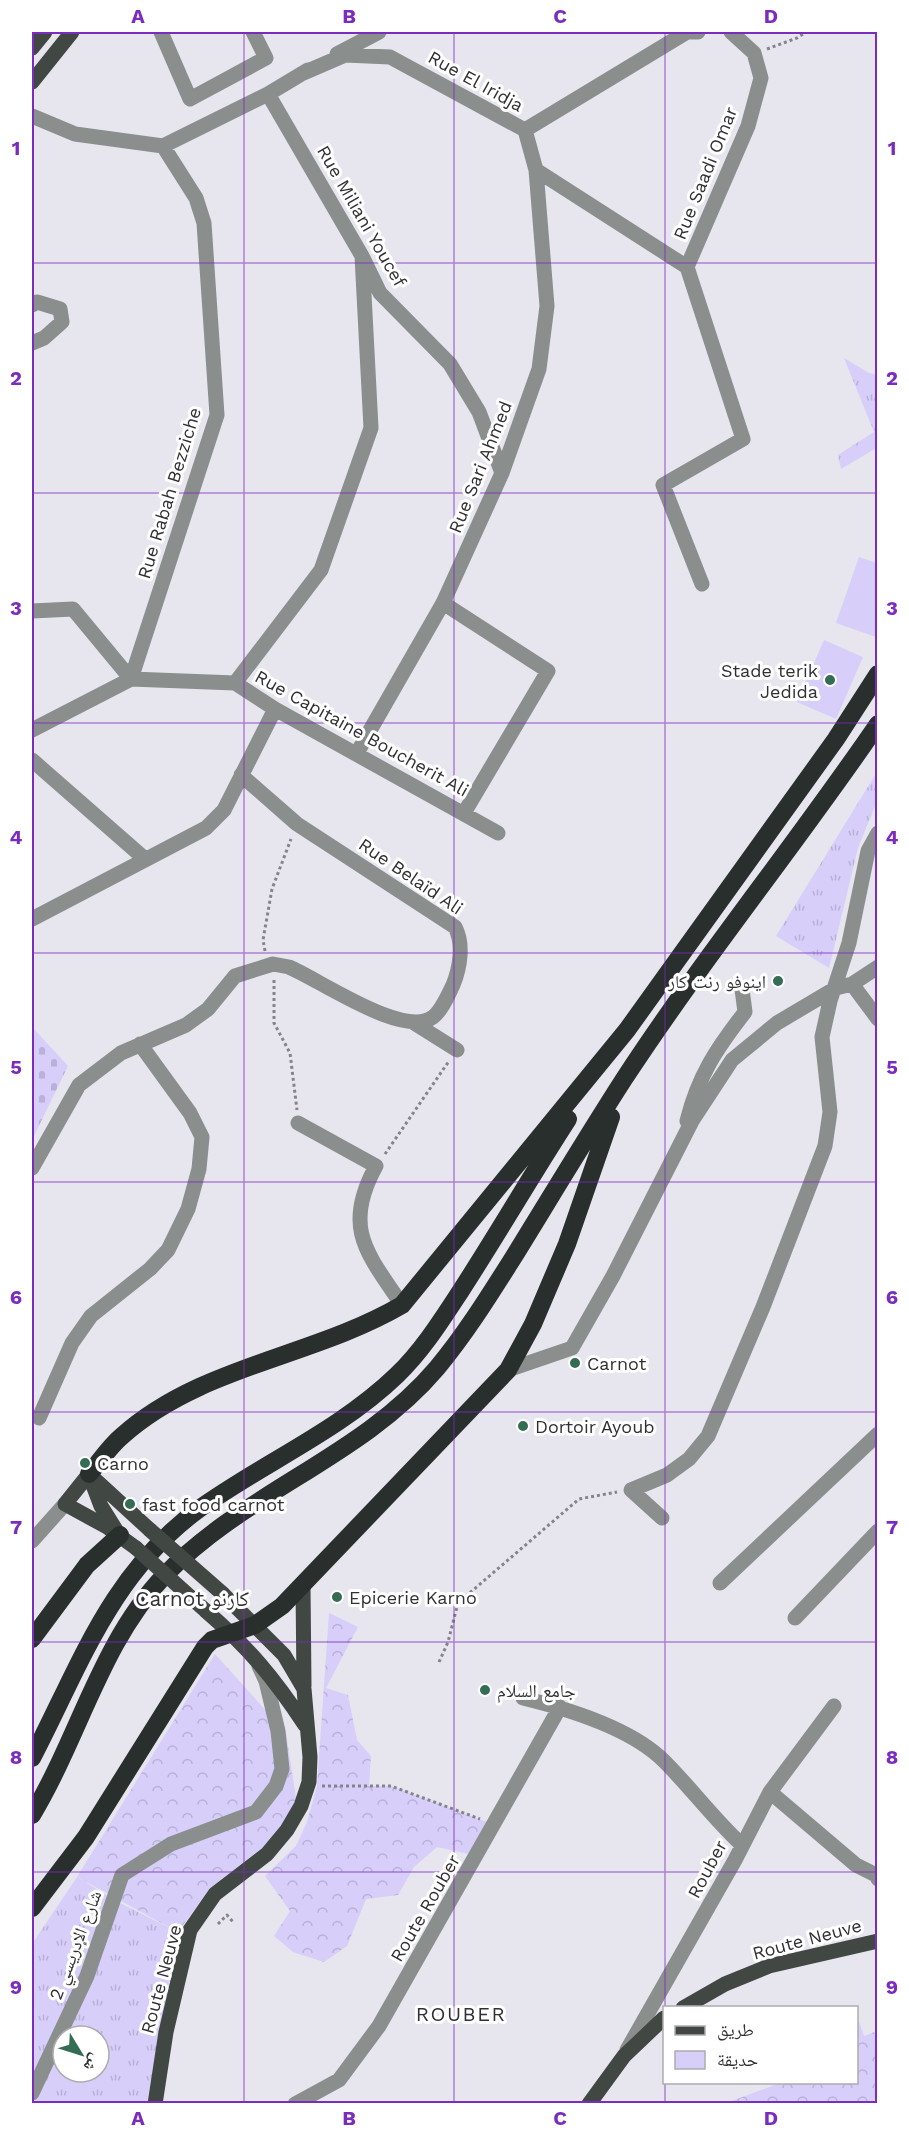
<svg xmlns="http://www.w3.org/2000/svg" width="909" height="2135" font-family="'Work Sans','Noto Naskh Arabic',sans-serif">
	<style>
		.grass { fill: url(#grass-tufts); fill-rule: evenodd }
		.forest { fill: url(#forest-crowns) }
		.cemetery { fill: url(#cemetery-stones) }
		.green { fill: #d7cefa }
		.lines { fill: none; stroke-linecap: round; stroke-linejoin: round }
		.path { stroke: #85848a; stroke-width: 3; stroke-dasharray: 3 3; stroke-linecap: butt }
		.minor { stroke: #8a8e8c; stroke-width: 15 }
		.major { stroke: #414844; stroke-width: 15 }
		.highway { stroke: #282f2c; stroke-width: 18 }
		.major-bridge { stroke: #414844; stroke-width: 15 }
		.grid { fill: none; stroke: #7b2cbf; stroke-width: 1.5; stroke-opacity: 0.55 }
		.poi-dot { fill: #346c54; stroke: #fff; stroke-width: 2 }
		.labels { text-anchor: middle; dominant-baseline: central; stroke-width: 6; stroke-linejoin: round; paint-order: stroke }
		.street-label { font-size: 18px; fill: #313034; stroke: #fff }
		.poi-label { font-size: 18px; fill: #313034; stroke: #fff; text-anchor: start }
		.neighbourhood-label { font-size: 20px; letter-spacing: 1.5px; fill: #313034; stroke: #fff }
		.quarter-label { font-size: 21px; fill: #313034; stroke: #fff }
		.neatline { fill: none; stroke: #7b2cbf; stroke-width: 2 }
		.grid-label { font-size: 20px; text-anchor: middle; font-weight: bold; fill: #7b2cbf }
	</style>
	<defs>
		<pattern id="grass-tufts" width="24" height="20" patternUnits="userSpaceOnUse" patternTransform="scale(1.5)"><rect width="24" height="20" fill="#d7cefa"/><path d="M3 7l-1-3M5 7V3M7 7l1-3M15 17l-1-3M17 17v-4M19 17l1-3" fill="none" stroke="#b9b1d7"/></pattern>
		<pattern id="forest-crowns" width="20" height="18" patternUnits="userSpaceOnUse" patternTransform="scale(1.5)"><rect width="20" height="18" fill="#d7cefa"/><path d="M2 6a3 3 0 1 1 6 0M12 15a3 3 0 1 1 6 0" fill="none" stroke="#b9b1d7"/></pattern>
		<pattern id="cemetery-stones" width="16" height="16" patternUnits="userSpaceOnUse" patternTransform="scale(1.5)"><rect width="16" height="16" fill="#d7cefa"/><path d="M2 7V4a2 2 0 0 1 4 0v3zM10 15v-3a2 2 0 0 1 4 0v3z" fill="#b9b1d7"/></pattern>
	</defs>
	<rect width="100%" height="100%" fill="#e7e5ee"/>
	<path class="grass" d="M844,358L869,373L877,375L878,447L841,469L838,455L874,432Z
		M877,772V801L858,848L829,968L776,936Z
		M77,1877L116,1901L178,1932L147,2103L32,2104V1944ZM63,2036H99V2072H63Z"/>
	<path class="forest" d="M329,1613L358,1627L326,1688L348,1695L357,1740L371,1756L369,1786H391L495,1825L478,1856L437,1847L414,1867L398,1895L366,1899L347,1946L324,1962L293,1952L274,1936L290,1911L265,1876L296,1846L307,1822L317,1786Z
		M215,1654L286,1733L296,1798L284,1831L210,1888L178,1932L77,1877Z
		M859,2022L864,2036L877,2031V2103H726L780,2083L856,2082L857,2023Z"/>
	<path class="cemetery" d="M32,1027L68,1066L32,1140Z"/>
	<path class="green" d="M859,557L877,563L876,637L836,623Z
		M824,640L863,657L836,719L797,702Z"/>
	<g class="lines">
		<path class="path" d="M767,49L797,38L806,32
			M265,951L263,940L272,889L291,839
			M274,980V1023L290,1053L297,1110
			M385,1154L449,1061
			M439,1662L448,1642L458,1603L579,1499L617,1492
			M322,1786H391L480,1819
			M218,1924L227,1915L234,1923"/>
		<path class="minor" d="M161,32L190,99L266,58L253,32
			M337,54L379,32
			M301,74L345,55L390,57L525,130L536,170L687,267
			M268,94L362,256L380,293L450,364L479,412L502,473
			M32,116L75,134L163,146L268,94L308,70
			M525,130L687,32H698
			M687,267L743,439L663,485L702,584
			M687,267L748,126L761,78L754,53L731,32
			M32,305L37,302L60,309L62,322L44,338L32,343
			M443,603L548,671L464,813
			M32,611L73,609L131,679
			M131,679L217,415L204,223L196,198L163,146
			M235,683L321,570L371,428L362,256
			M32,730L131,679L235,683L275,709L498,833
			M357,753L443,603L502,473L539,369L547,306L536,170
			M32,760L145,859
			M32,919L206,828L224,810L275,709
			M852,984L878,1019
			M414,1023L457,1050
			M687,1121C698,1076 717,1048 745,1012L742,989
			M298,1123L376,1166C342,1228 367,1253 402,1305
			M32,1168L79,1085L121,1053L186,1025L208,1009L235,976L273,964L289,967C320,980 404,1039 433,1017C442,1010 448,995 453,985C460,968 464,944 455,927L297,824L241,775
			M508,1370L572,1348L613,1276L692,1121L732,1060L777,1023L836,988L852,984L878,967
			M39,1418L72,1343L91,1316L150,1269L168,1250L188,1209L199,1169L202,1137L190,1113L140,1044
			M662,1518L631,1490L667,1475L689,1459L708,1436L763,1307L825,1146L830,1112L822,1037L830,1001L849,943L868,851L878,833
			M32,1541L65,1504
			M720,1583L878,1434
			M795,1618L878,1531
			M523,1698C568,1709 631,1728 664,1761C691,1788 714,1819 742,1845
			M770,1792L856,1865L876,1875L878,1879
			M627,2050L735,1860L770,1792L834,1706
			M32,2093L87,1976L122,1875L171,1844L256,1812L276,1786L282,1769L278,1731L266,1681L259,1666
			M295,2104L339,2080L379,2026L560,1707"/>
		<path class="major" d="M32,48L45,32
			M32,82L72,32
			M89,1474L65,1504L107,1527L136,1548
			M89,1474L150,1530
			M90,1477L101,1506L116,1530
			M303,1586L304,1686
			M206,1611C249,1648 274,1678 305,1725
			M683,2008L725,1984L769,1966L878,1941
			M155,2104L166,2032L190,1930L215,1894L267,1854L287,1830L301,1806L309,1782L310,1757L304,1689L284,1655L223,1594
			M589,2104L624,2056L664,2018"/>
		<path class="highway" d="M89,1474C100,1461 110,1446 122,1436C200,1366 313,1357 402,1305L627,1030L836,739L878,674
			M32,1639L87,1565L120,1535
			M32,1758C80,1666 110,1574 199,1509C263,1463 339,1431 397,1375C422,1351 441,1321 460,1292C497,1235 531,1176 568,1119
			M32,1815C79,1737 101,1642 164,1576C244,1492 362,1457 437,1368C466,1333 489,1296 513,1258C550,1198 586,1138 624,1079C704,957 796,844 878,724
			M32,1908L86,1837L205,1647L212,1640L255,1625L282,1606L508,1370L533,1324L567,1244L611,1117"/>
		<path class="major-bridge" d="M150,1530L223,1594
			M136,1548L206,1611"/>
	</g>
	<path class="grid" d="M244,32V2104M454,32V2104M665,32V2008M32,263H878M32,493H878M32,723H878M32,953H878M32,1182H878M32,1412H878M32,1642H878M32,1872H878M665,2082V2104"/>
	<g class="poi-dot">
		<circle cx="830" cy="680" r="6"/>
		<circle cx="778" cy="981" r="6"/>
		<circle cx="575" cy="1363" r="6"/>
		<circle cx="523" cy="1426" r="6"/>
		<circle cx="85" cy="1463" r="6"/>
		<circle cx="130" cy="1504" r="6"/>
		<circle cx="337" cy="1597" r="6"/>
		<circle cx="485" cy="1690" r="6"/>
	</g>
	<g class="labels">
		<g class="street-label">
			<text transform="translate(476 81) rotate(29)">Rue El Iridja</text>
			<text transform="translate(705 173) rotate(-68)">Rue Saadi Omar</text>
			<text transform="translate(362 216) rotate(60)">Rue Miliani Youcef</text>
			<text transform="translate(480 467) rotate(-68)">Rue Sari Ahmed</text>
			<text transform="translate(169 493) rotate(-73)">Rue Rabah Bezziche</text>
			<text transform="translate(362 733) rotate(29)">Rue Capitaine Boucherit Ali</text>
			<text transform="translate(411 876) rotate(34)">Rue Belaïd Ali</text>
			<text transform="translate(707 1869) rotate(-62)">Rouber</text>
			<text transform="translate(425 1908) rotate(-60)">Route Rouber</text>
			<text transform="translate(807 1939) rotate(-15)">Route Neuve</text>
			<text transform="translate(75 1945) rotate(-69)">شارع الإدريسي 2</text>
			<text transform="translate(161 1979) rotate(-75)">Route Neuve</text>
		</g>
		<g class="poi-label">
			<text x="818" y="670" text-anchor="end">Stade terik<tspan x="818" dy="21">Jedida</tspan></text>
			<text x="766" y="981" text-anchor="end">اينوفو رنت كار</text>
			<text x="587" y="1363">Carnot</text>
			<text x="535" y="1426">Dortoir Ayoub</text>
			<text x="97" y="1463">Carno</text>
			<text x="142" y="1504">fast food carnot</text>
			<text x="349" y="1597">Epicerie Karno</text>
			<text x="497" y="1690">جامع السلام</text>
		</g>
		<g class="neighbourhood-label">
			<text x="461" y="2014">ROUBER</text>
		</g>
		<g class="quarter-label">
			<text x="192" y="1598">Carnot كارنو</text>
		</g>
	</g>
	<rect width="909" height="2135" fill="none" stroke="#ffffff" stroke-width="66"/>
	<rect x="663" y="2006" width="195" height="78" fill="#ffffff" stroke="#adacae" stroke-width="1.5"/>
	<rect x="675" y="2026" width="30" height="9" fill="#414844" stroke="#adacae" stroke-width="1.5"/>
	<text x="717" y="2036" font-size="18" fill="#313034">طريق</text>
	<rect x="675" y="2051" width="30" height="18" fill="#d7cefa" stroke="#adacae" stroke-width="1.5"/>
	<text x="717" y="2066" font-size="18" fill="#313034">حديقة</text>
	<g transform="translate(81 2054) rotate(128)"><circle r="28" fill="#ffffff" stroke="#adacae" stroke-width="1.5"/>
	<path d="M0-4.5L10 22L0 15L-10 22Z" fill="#346c54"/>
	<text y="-9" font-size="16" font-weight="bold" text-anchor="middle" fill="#313034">ش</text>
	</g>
	<rect x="33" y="33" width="843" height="2069" class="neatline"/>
	<g class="grid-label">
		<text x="138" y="23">A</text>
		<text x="349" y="23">B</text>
		<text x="560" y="23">C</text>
		<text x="771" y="23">D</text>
		<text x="16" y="155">1</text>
		<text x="892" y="155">1</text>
		<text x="16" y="385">2</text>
		<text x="892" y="385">2</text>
		<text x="16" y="615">3</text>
		<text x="892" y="615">3</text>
		<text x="16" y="844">4</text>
		<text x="892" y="844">4</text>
		<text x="16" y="1074">5</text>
		<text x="892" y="1074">5</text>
		<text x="16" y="1304">6</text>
		<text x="892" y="1304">6</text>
		<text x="16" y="1534">7</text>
		<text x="892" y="1534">7</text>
		<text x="16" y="1764">8</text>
		<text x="892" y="1764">8</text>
		<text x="16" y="1994">9</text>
		<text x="892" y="1994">9</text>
		<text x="138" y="2125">A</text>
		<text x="349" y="2125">B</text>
		<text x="560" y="2125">C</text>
		<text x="771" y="2125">D</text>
	</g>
</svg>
